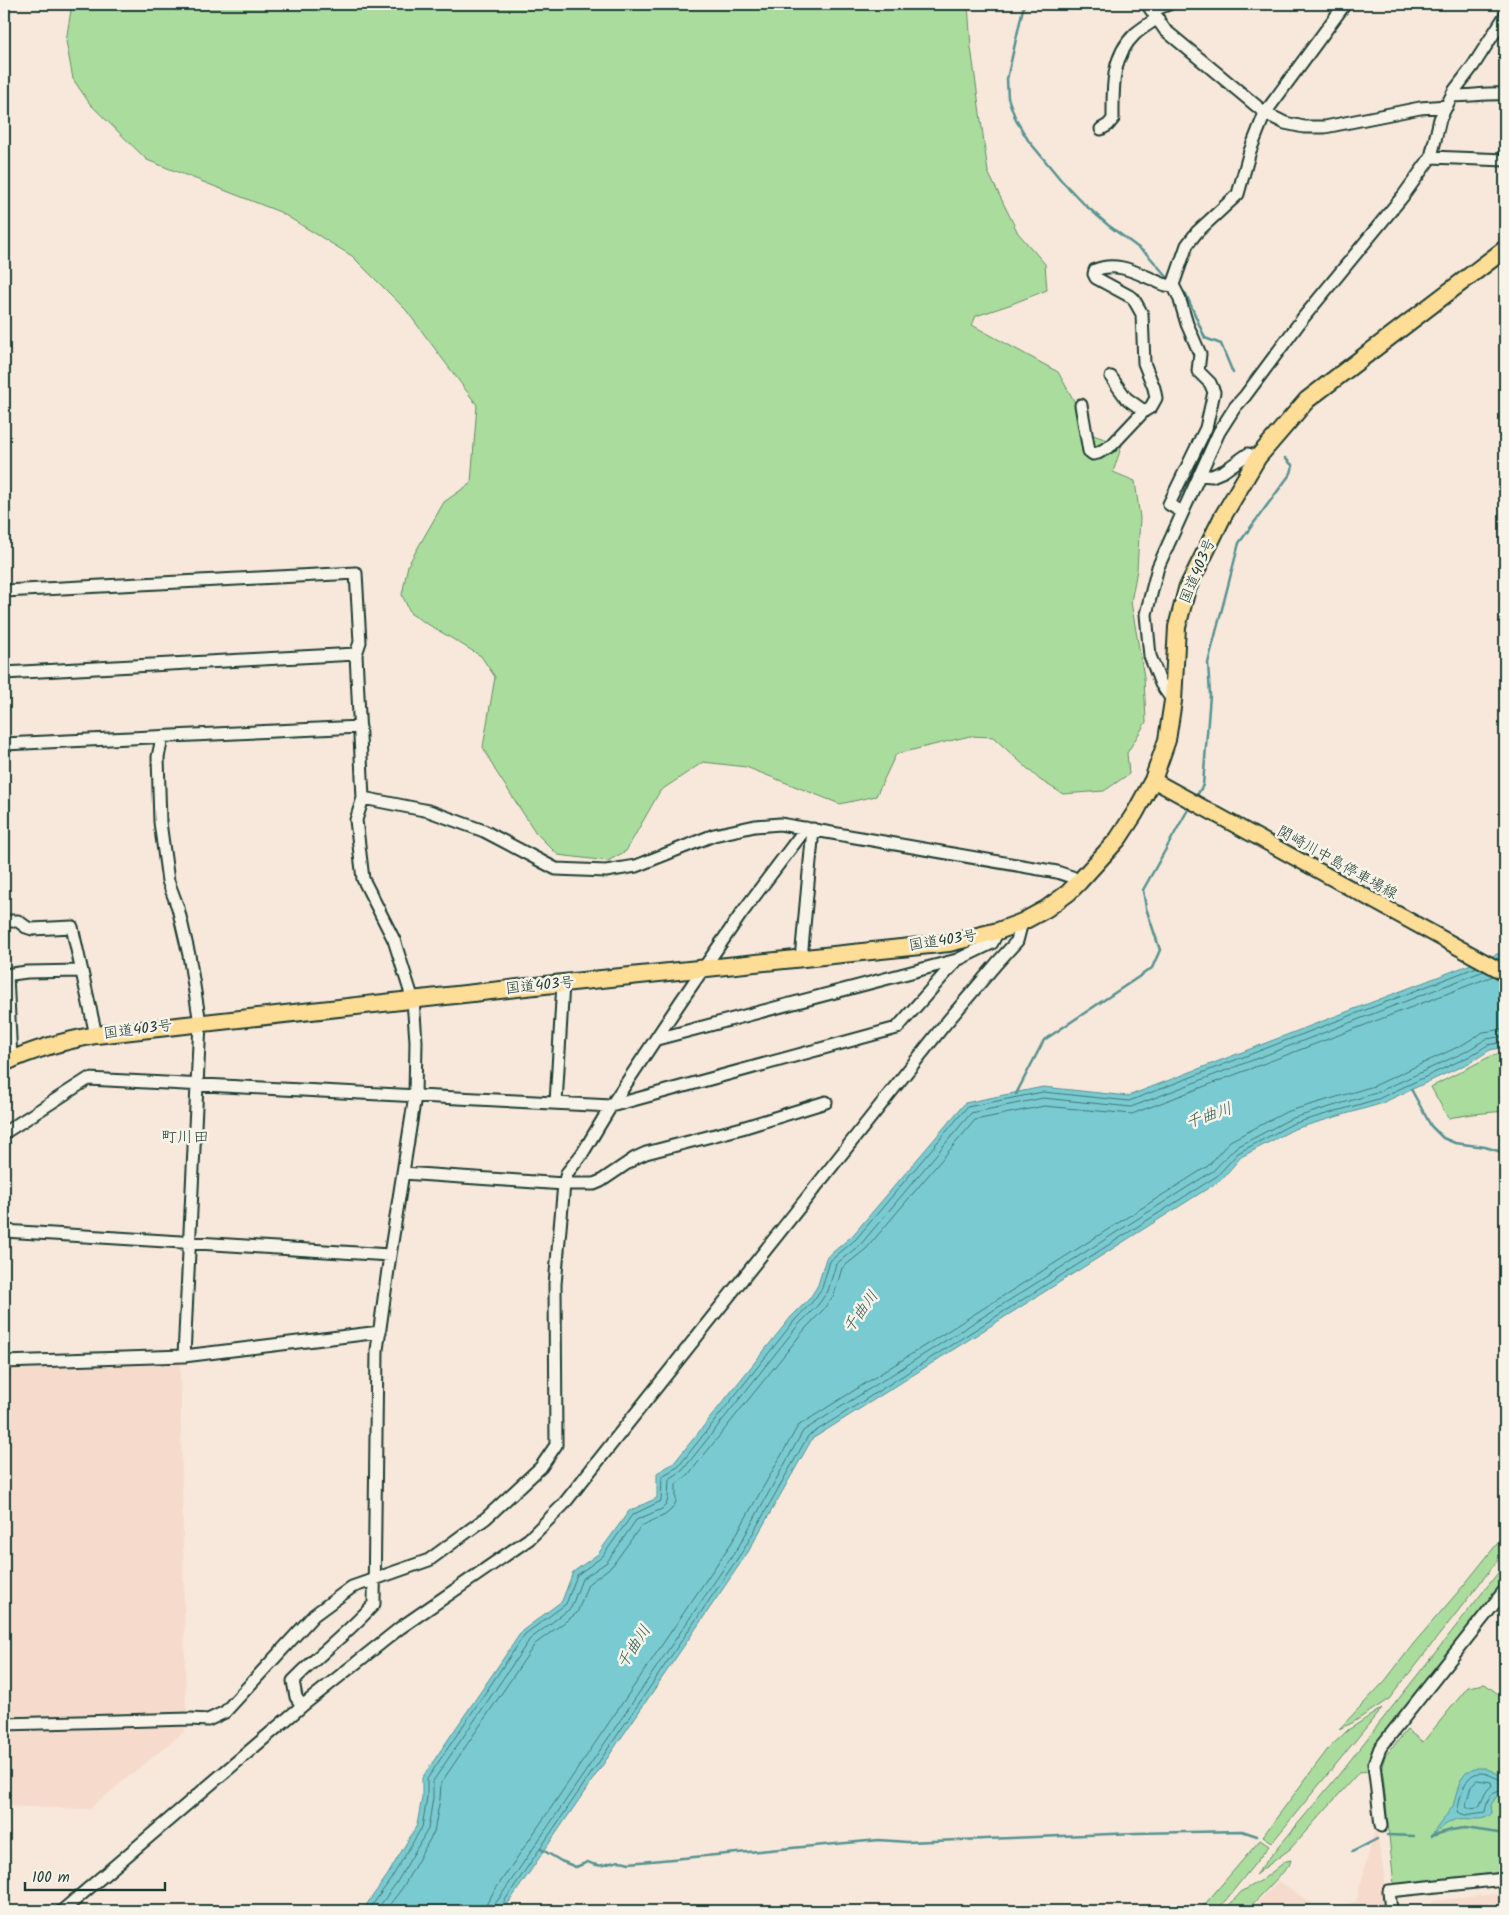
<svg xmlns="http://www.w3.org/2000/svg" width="1509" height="1915" font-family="Kalam,'Klee One',sans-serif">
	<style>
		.built { fill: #f6dbcc }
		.green { fill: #aadc9d; stroke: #648c68 }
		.water { fill: #7acbd1; stroke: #569292 }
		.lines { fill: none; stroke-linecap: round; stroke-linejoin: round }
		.shore { stroke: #437673; stroke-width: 1 }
		.stream { stroke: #569292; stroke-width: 2.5 }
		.minor-casing { stroke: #1f3d34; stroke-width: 15 }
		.major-casing { stroke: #1f3d34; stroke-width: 18 }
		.highway-casing { stroke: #1f3d34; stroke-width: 20 }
		.minor { stroke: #f7f3e8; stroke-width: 11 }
		.major { stroke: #fedd96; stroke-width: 14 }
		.highway { stroke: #fedd96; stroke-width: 16 }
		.labels { text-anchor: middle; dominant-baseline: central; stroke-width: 5; stroke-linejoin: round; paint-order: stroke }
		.street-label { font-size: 15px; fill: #1f3d34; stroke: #f7f3e8 }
		.water-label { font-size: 16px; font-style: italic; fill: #315953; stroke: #f7f3e8 }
		.neighbourhood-label { font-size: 16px; fill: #1f3d34; stroke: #f7f3e8 }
	</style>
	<rect width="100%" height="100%" fill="#f7e8db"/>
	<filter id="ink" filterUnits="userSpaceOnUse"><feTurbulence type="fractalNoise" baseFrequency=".02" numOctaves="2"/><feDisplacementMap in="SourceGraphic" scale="10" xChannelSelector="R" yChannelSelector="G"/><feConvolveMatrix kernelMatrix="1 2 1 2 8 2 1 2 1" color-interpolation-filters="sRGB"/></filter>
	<g filter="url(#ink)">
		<path class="built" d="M180,1362L186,1715L4,1722V1370Z
			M183,1724L185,1731L89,1809L4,1806V1733Z
			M1376,1826L1390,1911H1332L1356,1901Z
			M1279,1881L1311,1903L1313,1911H1248Z
			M1505,1893V1911H1434L1432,1901Z"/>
		<path class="green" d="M72,4H968L971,47L988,172L1018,233L1045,264L1047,290L1009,305L976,316L972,325L1058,372L1093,435L1122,445L1113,472L1135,481L1140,518L1137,570L1131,602L1144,677L1146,722L1127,753L1129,774L1104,791L1063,794L1040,780L993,737L970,736L896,754L876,796L840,804L746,767L703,762L660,791L626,851L608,861L558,855L536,833L495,770L483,747L495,677L481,656L411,614L402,595L408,565L444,502L471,483L477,405L406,310L352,256L280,212L147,160L90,104L73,79L66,41Z
			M1505,1053V1111L1473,1114L1448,1118L1431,1087L1491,1056Z
			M1505,1534V1551L1389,1699L1352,1723L1339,1729L1385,1681L1414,1643L1464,1585Z
			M1505,1564V1583L1372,1751L1371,1771L1359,1772L1290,1849L1255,1875L1337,1777Z
			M1485,1684L1505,1699V1872L1394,1885L1382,1766L1385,1756L1407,1730L1423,1742L1468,1687Z
			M1382,1708L1274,1840L1272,1842L1263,1836L1328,1749L1348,1730Z
			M1260,1840L1269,1846L1217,1911H1199Z
			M1291,1860L1289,1866L1246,1911H1224L1241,1892L1262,1880L1286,1861Z"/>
		<path class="water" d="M1505,951V1047L1490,1050L1471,1062L1380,1104L1294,1129L1241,1157L1221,1180L812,1439L748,1552L503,1911H362L387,1876L417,1825L422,1797V1778L522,1631L562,1601L573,1572L598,1554L629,1511L657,1498V1473L674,1463L791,1317L810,1298L818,1285L826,1258L852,1236L965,1103L1043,1087L1128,1096Z
			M1474,1768H1485L1505,1777V1794L1496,1797L1491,1805L1492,1813C1484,1823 1469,1817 1458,1819C1449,1820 1438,1831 1431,1836L1453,1806L1460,1781L1466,1773Z"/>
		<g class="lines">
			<path class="shore" d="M1477,1780L1491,1782L1492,1785L1486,1792L1479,1807L1467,1808L1466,1805L1471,1786Z
				M1505,1781C1499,1780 1493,1776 1487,1774C1464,1767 1461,1797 1457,1812L1465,1815L1485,1812L1487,1803L1492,1794L1505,1789
				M368,1911L391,1879L422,1827L427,1797V1779L525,1634L566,1604L577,1575L602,1557L632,1515L661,1501L662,1476L678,1467L795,1320L813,1301L822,1288L830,1261L856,1239L967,1107L1043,1092L1129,1101L1477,967
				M376,1911L397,1882L428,1829L433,1798V1781L530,1639L571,1608L582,1579L607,1562L636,1520L662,1509L666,1505L668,1499L669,1479L682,1471L799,1324L818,1305L828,1291L836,1264L861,1244L971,1113L1043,1098L1131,1107L1484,971
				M385,1911L403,1887L434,1832L440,1799L441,1783L535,1644L577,1613L588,1584L612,1566L641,1526L665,1515L671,1510L676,1502V1484L688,1475L805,1329L823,1310L834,1295L842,1268L866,1249L975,1120L1044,1106L1132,1114L1493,976
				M486,1911L487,1903L493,1893L732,1542L798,1426L1208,1166L1230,1141L1286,1112L1374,1086L1462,1045L1483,1032L1505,1029
				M493,1911L494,1905L500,1897L739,1546L803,1431L1213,1171L1235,1148L1290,1119L1376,1093L1465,1052L1486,1039L1505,1036
				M500,1911L505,1900L744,1549L808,1436L1217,1176L1238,1153L1292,1124L1378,1099L1468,1057L1488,1045L1505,1042"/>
			<path class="stream" d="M1024,4L1007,79L1008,98L1016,120L1028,140L1061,180L1084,204L1108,225L1148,255L1168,278
				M1180,289L1186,294L1205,338L1221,344L1233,373
				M1196,797L1203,785L1210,695L1208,663L1239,543L1291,473L1293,466L1285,458
				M1411,1089L1431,1126L1443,1138L1455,1143L1485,1147L1505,1153
				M1016,1094L1044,1040L1152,968L1160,950L1146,908L1143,890L1190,806
				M1387,1835L1414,1836
				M1431,1836L1451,1830L1465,1828L1505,1834
				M541,1849L561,1861L576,1867L588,1862C606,1872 612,1856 629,1863L879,1840L907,1842L1136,1833L1242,1831L1257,1836
				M1352,1852L1377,1839"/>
			<g class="minor-casing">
				<path id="minor" d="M1147,4L1165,30L1265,113L1285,123L1304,127H1325L1420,108L1447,106
					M1153,10L1169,4
					M1452,96C1470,96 1488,93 1505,94
					M1101,129L1108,125L1113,119C1113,88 1111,57 1135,34C1142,28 1150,23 1158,18
					M1431,157L1505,160
					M1111,377L1126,398L1144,411
					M1081,405L1089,451L1093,454L1098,453L1112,445L1144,411L1151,407L1156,398L1154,388L1144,363L1142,314L1133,298L1096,278L1094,274L1095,270C1116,261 1135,272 1154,280C1161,283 1166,287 1173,285
					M1199,475L1212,476L1224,471L1248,454L1258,457
					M1182,512L1169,504L1206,428L1214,392L1210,383L1198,371L1200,354L1187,324L1179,297L1173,285L1187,245L1197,232L1238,194L1250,151L1265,113L1345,4
					M4,591L356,573L360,642L356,654L363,798L356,820L363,879L394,940L413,1000L416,1041L415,1096L390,1255L377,1350L374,1604C349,1632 319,1654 293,1681L296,1697L302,1706
					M4,673L356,654
					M1173,701L1161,684L1150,656L1146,614L1158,567L1219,432L1235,407L1245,396L1303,318L1403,196L1431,157L1440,119L1454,91L1473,66L1505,16
					M162,738L158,757L160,822L168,881L178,908L189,955L200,1023L184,1356
					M4,744L360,727
					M363,798L429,811L484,831L556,869L606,871L636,866L714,835L755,826L780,824L1057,872L1072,877L1079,882
					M4,921H18L26,927L32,929L72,927L96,1035
					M801,959L813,829
					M4,975L27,972L81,971
					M7,975L11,1060
					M657,1039L957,960
					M556,1103L563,983
					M4,1133L88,1079L611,1106L897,1028L957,960L992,943L998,931
					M403,1173L564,1184H594L601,1181L635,1158L646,1153L742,1128L826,1102
					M4,1231L390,1255
					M4,1362L184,1356L380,1332
					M4,1724L190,1719L208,1720L225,1712L314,1615L352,1587L429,1560L486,1518L541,1467L556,1445L555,1284L564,1184L567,1173L582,1154L611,1106L681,1001L741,914L806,828
					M1381,1826L1374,1764L1380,1748L1505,1590
					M62,1911L302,1706L400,1628L529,1539L563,1505L941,1029L997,963L1017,941L1022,922
					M1391,1911L1389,1891L1505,1879"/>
			</g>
			<g class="major-casing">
				<path id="major" d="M1153,780L1505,973"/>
			</g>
			<g class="highway-casing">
				<path id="highway" d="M4,1063C34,1049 63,1041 96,1035L563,983L949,943L998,931L1022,922L1046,909L1068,893L1079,882L1118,839L1135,813L1153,780L1167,740L1173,701L1177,627L1187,589L1223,516L1258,457L1307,400L1505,249"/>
			</g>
			<use href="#minor" class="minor"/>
			<use href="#major" class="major"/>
			<use href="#highway" class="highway"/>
		</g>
	</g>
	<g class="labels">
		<g class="street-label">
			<text transform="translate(1198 571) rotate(-67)">国道403号</text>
			<text transform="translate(1337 863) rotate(29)">関崎川中島停車場線</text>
			<text transform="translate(943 941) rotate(-9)">国道403号</text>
			<text transform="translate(540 986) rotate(-6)">国道403号</text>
			<text transform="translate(138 1030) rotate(-7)">国道403号</text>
		</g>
		<g class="water-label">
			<text transform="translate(1209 1116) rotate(-19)">千曲川</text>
			<text transform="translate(861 1312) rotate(-54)">千曲川</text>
			<text transform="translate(634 1647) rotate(-57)">千曲川</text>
		</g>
		<g class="neighbourhood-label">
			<text x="185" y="1137">町川田</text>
		</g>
	</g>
	<rect width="1509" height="1915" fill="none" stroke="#f7f3e8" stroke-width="20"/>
	<rect x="10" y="10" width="1489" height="1895" fill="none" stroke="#1f3d34" stroke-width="2" filter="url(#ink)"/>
	<path d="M25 1882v8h140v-8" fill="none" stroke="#1f3d34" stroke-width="2.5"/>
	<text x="32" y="1882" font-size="15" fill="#1f3d34" stroke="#f7f3e8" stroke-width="4" paint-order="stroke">100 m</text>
</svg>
